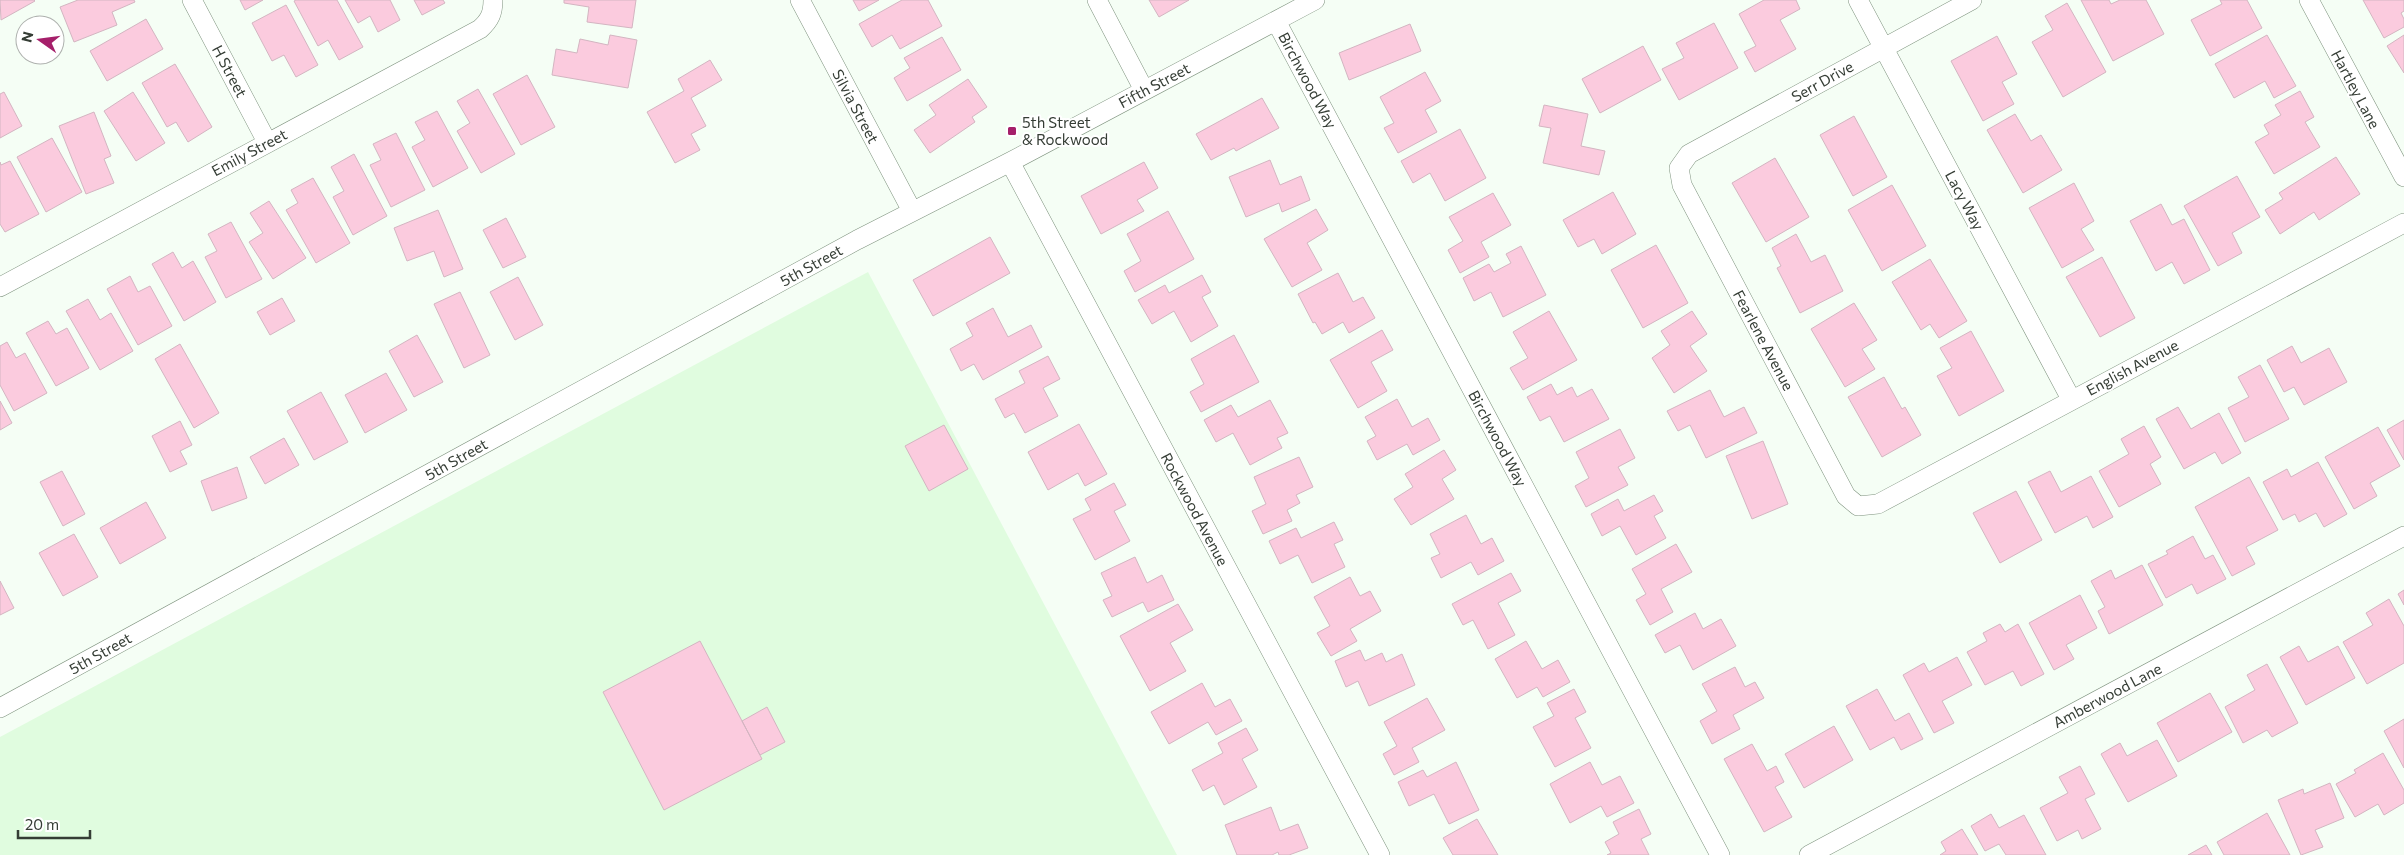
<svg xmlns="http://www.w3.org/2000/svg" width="2404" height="855" font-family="Commissioner,sans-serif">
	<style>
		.built { fill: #e0fcdf }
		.building { fill: #fbcbde; stroke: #d3b5c1 }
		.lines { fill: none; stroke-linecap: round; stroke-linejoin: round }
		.minor-casing { stroke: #7f937f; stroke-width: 20 }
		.minor { stroke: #fff; stroke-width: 19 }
		.poi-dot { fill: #a51f6a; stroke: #fff; stroke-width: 2 }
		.labels { text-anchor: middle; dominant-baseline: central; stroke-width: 4; stroke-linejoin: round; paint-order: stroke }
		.street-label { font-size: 15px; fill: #353d35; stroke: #fff }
		.poi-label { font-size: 15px; fill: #353d35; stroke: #fff; text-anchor: start }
	</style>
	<rect width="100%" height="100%" fill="#f5fef5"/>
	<path class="built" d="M868,272L1177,855H0V737Z"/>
	<path class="building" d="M0,0H34L35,1L1,20Z
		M78,0H134L135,2L112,12L117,25L74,42L60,7Z
		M240,0H263L245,10Z
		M296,0H337L363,47L339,60L328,40L318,46L294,1Z
		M345,0H390L400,20L378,32L370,16L358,23Z
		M414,0H443L445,3L422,15Z
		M564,0H636L632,28L587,22L589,7L564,3Z
		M853,0H879L859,11Z
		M902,0H928L942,26L900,49L892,35L872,47L859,24Z
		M1149,0H1189L1159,17Z
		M1764,0H1796L1800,9L1780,20L1796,49L1755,72L1744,52L1756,46L1739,14Z
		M2081,0H2109L2111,4L2120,0H2146L2164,34L2113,61Z
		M2220,0H2247L2262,28L2210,56L2191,20L2222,4Z
		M2363,0H2404V11L2401,13L2404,19V27L2384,38Z
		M2067,3L2106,72L2063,97L2032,42L2053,30L2045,16Z
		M286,5L318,65L296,77L284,55L272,61L252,23Z
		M146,19L163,49L107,81L90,51Z
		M1714,23L1738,68L1679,100L1662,69L1684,58L1676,43Z
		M1410,24L1421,51L1349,80L1339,53Z
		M610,35L637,40L628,88L552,75L556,49L577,53L580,39L608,45Z
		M2267,35L2296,86L2274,98L2265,81L2234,98L2215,64Z
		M2404,35V73L2387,46Z
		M1997,36L2017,74L2002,82L2014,104L1983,121L1951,61Z
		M942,37L961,70L907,101L894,78L910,68L904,58Z
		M1643,46L1661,80L1600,113L1582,79Z
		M710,60L722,80L691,98L706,126L691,134L700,150L675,163L647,112L684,91L678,79Z
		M175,64L212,127L188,142L176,122L167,127L142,83Z
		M1425,72L1441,101L1425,110L1437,132L1398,153L1384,128L1394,123L1380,97Z
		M527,75L555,127L521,145L493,94Z
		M968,79L987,107L972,117L975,122L930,153L914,130L936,115L929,105Z
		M478,89L515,154L481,173L457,131L470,123L457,101Z
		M2300,91L2314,117L2305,122L2320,147L2274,174L2255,142L2269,134L2264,125L2281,115L2275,105Z
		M4,92L22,126L0,138V94Z
		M133,92L165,143L136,161L104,111Z
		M1262,98L1279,128L1236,151L1234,148L1211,160L1196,134Z
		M1544,105L1588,114L1581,146L1605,151L1599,175L1543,163L1551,128L1539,126Z
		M437,111L468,168L433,187L412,147L425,140L415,122Z
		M94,112L111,156L104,159L114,183L86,194L59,126Z
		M2015,114L2031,141L2041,135L2062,170L2023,193L1987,130Z
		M1854,116L1887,177L1853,196L1820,135Z
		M1460,129L1486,178L1445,201L1430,173L1413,183L1401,161Z
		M396,133L425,190L391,207L370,165L381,160L373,144Z
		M52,138L82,192L46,212L17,157Z
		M354,154L387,216L353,235L333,197L344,191L331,167Z
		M2336,157L2360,194L2319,220L2314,212L2280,234L2265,210L2283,199L2279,193Z
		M1775,158L1809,217L1766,242L1732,183Z
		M1270,160L1280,185L1301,176L1310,200L1282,212L1279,203L1246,217L1229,177Z
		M10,161L39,214L5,232L0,224V162L1,165Z
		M1144,162L1158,188L1137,200L1144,211L1101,234L1081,196Z
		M2237,176L2260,217L2232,233L2242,253L2218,266L2184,206Z
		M313,178L350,243L316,263L286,210L298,203L291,190Z
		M2074,183L2094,221L2081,229L2094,250L2062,268L2029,208Z
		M1892,185L1926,246L1882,271L1848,210Z
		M1613,192L1636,234L1602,254L1594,239L1578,247L1563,220Z
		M1493,193L1511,225L1481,242L1489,257L1460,273L1448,250L1463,241L1449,217Z
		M269,201L306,258L273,279L249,242L263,233L250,213Z
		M2161,204L2172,225L2184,219L2210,270L2184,284L2172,262L2156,271L2130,221Z
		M1316,209L1328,230L1307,243L1322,270L1292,287L1264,239Z
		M438,210L463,269L444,277L434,251L407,261L394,228Z
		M1168,211L1194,259L1135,292L1124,271L1141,261L1127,234Z
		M506,218L526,257L503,268L483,230Z
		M231,222L262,279L226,298L205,257L217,251L208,234Z
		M1796,234L1811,262L1825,255L1843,291L1800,313L1777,268L1781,266L1772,248Z
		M990,237L1010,273L933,316L913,280Z
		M1656,245L1688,303L1643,328L1611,270Z
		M1521,246L1546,295L1503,317L1491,292L1474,301L1463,278L1489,264L1494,272L1511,263L1506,254Z
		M173,252L182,268L193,261L216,302L184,321L152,264Z
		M2102,257L2135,318L2100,337L2066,277Z
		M1930,259L1967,321L1939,338L1930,324L1921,330L1892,282Z
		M1338,273L1353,302L1363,297L1375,318L1349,333L1343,322L1322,334L1315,322L1313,323L1298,294Z
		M1202,275L1211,292L1202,297L1218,326L1191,342L1174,311L1152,324L1138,300L1165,285L1169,293Z
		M130,276L138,292L150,286L172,326L138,345L107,289Z
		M518,277L543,325L515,340L490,292Z
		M460,292L490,355L464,368L434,304Z
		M282,298L295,321L270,335L257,312Z
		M88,299L100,320L111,313L133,351L100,370L66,311Z
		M1854,303L1877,340L1862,349L1875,369L1845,387L1811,329Z
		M993,308L1008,337L1031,325L1042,347L983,380L974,364L961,371L950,349L973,336L966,323Z
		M1549,311L1577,360L1523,390L1510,368L1528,358L1513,332Z
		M1692,311L1707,334L1690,346L1707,371L1674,393L1652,358L1670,345L1661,331Z
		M48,321L56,334L67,328L89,368L56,386L26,333Z
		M1382,330L1393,350L1371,362L1387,391L1358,408L1330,360Z
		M1971,331L2004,391L1959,416L1937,376L1952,368L1940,348Z
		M417,335L443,382L414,397L389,351Z
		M1234,335L1259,382L1201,412L1190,392L1204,384L1191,359Z
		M7,342L16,358L25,353L47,393L14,411L0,385V346Z
		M180,344L219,413L194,428L155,359Z
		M2292,346L2301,363L2329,348L2347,382L2304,405L2294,387L2284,392L2267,360Z
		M1048,356L1060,379L1043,388L1058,416L1025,433L1014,413L1005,418L995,399L1025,383L1019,371Z
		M2260,365L2289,419L2245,442L2228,408L2249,397L2238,377Z
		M386,373L407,410L365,433L345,395Z
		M1884,377L1902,409L1905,407L1921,435L1882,457L1848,397Z
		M1551,384L1557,395L1572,387L1577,397L1592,389L1609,419L1564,442L1550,416L1540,421L1527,397Z
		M1710,390L1724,417L1744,407L1757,433L1706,458L1690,425L1678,431L1667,411Z
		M321,392L348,442L314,460L287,411Z
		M1397,399L1412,427L1428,418L1440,440L1413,455L1407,444L1377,460L1367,441L1376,436L1365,417Z
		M1270,400L1288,433L1277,438L1282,448L1250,465L1233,433L1216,442L1204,420L1231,405L1238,417Z
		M0,401L12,423L0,430Z
		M2178,407L2191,429L2219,413L2241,453L2222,464L2215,452L2184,469L2156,419Z
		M2404,420V460L2387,430Z
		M180,421L192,445L180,451L187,464L170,472L152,436Z
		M1079,424L1107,474L1085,486L1078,473L1048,490L1028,452Z
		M944,425L968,469L929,491L905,446Z
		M2144,426L2161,457L2150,464L2161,484L2119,507L2099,471L2129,454L2121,439Z
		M2378,427L2400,466L2370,483L2377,496L2354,509L2325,457Z
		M1620,429L1635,458L1618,467L1628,485L1586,507L1575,486L1589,478L1576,452Z
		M284,438L299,465L265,484L250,457Z
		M1763,441L1788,504L1752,519L1726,456Z
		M1444,450L1456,470L1442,479L1454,499L1411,525L1394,499L1413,487L1405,474Z
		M1299,457L1313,487L1296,495L1300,503L1287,510L1292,521L1263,534L1252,511L1266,504L1254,477Z
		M2318,462L2347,514L2324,527L2316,513L2299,522L2295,514L2283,520L2263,482L2287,469L2291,477Z
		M237,467L247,498L212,511L201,481Z
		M62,471L85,514L63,526L40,482Z
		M2050,471L2061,492L2091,476L2113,517L2093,528L2087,516L2055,533L2028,482Z
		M2249,477L2278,530L2246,547L2255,564L2232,576L2195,507Z
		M1114,483L1126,505L1114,511L1130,541L1095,560L1073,519L1091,510L1085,499Z
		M2016,491L2042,540L2000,563L1973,513Z
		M1654,495L1663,511L1654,516L1666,538L1636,555L1620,526L1602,536L1591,514L1618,499L1624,511Z
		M146,502L166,538L120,564L100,528Z
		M1466,515L1481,544L1492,538L1504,561L1478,575L1471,562L1441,578L1431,558L1440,554L1430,534Z
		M1334,522L1343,540L1334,544L1345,567L1312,583L1298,555L1280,564L1269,541L1296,528L1301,538Z
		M74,534L98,577L63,596L39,553Z
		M2193,536L2205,559L2213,555L2226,579L2197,594L2192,584L2166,598L2148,564L2168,554L2166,551Z
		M1676,544L1692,572L1661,589L1673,612L1650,625L1636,600L1646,594L1632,569Z
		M1135,557L1147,583L1162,575L1174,600L1148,612L1143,602L1112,617L1103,600L1112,596L1101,573Z
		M2142,565L2163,605L2109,634L2098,611L2105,607L2091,581L2111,570L2115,579Z
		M1511,573L1521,591L1498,603L1515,635L1488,649L1473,620L1463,625L1452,604Z
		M1350,577L1360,596L1370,591L1381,611L1350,629L1357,641L1331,656L1317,633L1330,626L1314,597Z
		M0,581L14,608L0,615Z
		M2404,590V605L2398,594Z
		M2080,595L2097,628L2066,645L2074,659L2054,670L2029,623Z
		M2389,599L2404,626V663L2367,684L2343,642L2373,625L2366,613Z
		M1178,604L1193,630L1170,643L1186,671L1150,691L1120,636Z
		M1695,613L1703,629L1721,619L1736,646L1693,670L1680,645L1665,653L1655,635Z
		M2000,624L2005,632L2018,624L2044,674L2021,686L2013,671L1985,685L1967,652L1987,641L1983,633Z
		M700,641L762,759L664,810L603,692Z
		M1526,641L1542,669L1558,660L1570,682L1543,697L1537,687L1517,698L1495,659Z
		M2299,646L2308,662L2338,646L2355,678L2306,705L2280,657Z
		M1360,650L1365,661L1382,653L1386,662L1402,654L1415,685L1369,706L1358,681L1346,687L1335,661Z
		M1957,657L1972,685L1942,701L1954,723L1934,733L1903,675L1924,663L1929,672Z
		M2267,664L2298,723L2272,737L2267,730L2243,743L2225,707L2255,690L2247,675Z
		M1735,667L1745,687L1755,682L1764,698L1733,715L1740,729L1712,744L1700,721L1717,711L1702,684Z
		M1202,683L1215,707L1230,699L1242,721L1216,735L1208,722L1169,744L1151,712Z
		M1574,689L1586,712L1575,718L1591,748L1555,767L1533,727L1554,716L1547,703Z
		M1877,689L1895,721L1909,713L1923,739L1901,750L1894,737L1870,750L1846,706Z
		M2210,693L2232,732L2178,762L2157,723Z
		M1427,698L1445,730L1412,748L1419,762L1394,775L1383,754L1397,746L1384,722Z
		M767,707L785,742L760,755L742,721Z
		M2404,719V768L2384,731Z
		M1834,726L1853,760L1804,788L1785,754Z
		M1246,728L1258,750L1242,759L1257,787L1224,805L1214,785L1203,791L1192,770L1223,753L1218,743Z
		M2157,740L2177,776L2128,802L2101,754L2120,743L2127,756Z
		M1752,744L1767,771L1776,766L1784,782L1775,787L1792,817L1764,832L1724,759Z
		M2383,753L2404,790V803L2384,815L2378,804L2355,817L2336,784L2356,773L2354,770Z
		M1456,762L1479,810L1449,824L1434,794L1409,806L1398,782L1423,770L1427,777Z
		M1590,762L1602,785L1620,776L1634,803L1607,817L1601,806L1570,823L1550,784Z
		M2080,766L2095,794L2085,799L2101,829L2082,839L2078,830L2057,841L2040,808L2068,793L2059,777Z
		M2330,783L2344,818L2315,830L2323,847L2301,855L2278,800L2303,789L2304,794Z
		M1271,807L1280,831L1298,824L1308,848L1289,855H1279L1278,852L1272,855H1237L1225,825Z
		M1639,809L1651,834L1641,839L1649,855H1607L1611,853L1605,842L1619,834L1613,822Z
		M2267,813L2290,855H2224L2217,842Z
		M1991,814L1999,828L2024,815L2046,855H2006L1999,844L1985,851L1971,826Z
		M1477,819L1498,855H1453L1443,838Z
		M1962,829L1978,855H1940L1946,851L1941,842Z
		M2206,845L2212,855H2188Z"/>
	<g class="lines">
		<g class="minor-casing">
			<path id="minor" d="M192,0L267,142
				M800,0L912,211
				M1097,0L1144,90
				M1858,0L2071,399
				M1972,0L1689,154L1679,168L1682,185L1846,496L1858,506L1878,504L2404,223
				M2309,0L2404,177
				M1276,21L1720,855
				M1010,162L1380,855
				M0,287L480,29C490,20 493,13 493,0
				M0,708L857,240L1010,162L1315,0
				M1809,855L2404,536"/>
		</g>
		<use href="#minor" class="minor"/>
	</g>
	<rect class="poi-dot" x="1007" y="126" width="10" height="10" rx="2.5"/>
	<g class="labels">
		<g class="street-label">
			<text transform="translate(230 71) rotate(62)">H Street</text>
			<text transform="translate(1308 80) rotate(62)">Birchwood Way</text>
			<text transform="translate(1822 81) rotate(-29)">Serr Drive</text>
			<text transform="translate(1154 85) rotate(-28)">Fifth Street</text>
			<text transform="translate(2356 89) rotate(62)">Hartley Lane</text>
			<text transform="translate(856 106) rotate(62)">Silvia Street</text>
			<text transform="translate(249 152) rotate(-28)">Emily Street</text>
			<text transform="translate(1965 200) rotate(62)">Lacy Way</text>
			<text transform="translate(811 265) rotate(-29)">5th Street</text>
			<text transform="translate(1764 340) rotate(62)">Fearlene Avenue</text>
			<text transform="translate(2132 367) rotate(-28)">English Avenue</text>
			<text transform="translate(1498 438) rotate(62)">Birchwood Way</text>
			<text transform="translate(456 459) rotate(-29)">5th Street</text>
			<text transform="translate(1195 509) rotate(62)">Rockwood Avenue</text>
			<text transform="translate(100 653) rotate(-29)">5th Street</text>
			<text transform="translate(2107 695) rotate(-28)">Amberwood Lane</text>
		</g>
		<g class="poi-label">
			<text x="1022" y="122">5th Street<tspan x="1022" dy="17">&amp; Rockwood</tspan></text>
		</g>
	</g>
	<g transform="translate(40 40) rotate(284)"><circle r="24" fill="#ffffff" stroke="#aeb1ae"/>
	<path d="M0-4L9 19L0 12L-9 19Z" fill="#a51f6a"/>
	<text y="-8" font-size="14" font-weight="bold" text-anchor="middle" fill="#353d35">N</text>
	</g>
	<path d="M18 830v8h72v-8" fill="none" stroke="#353d35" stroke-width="2.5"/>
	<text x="25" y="830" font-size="15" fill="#353d35" stroke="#ffffff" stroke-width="4" paint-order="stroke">20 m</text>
</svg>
